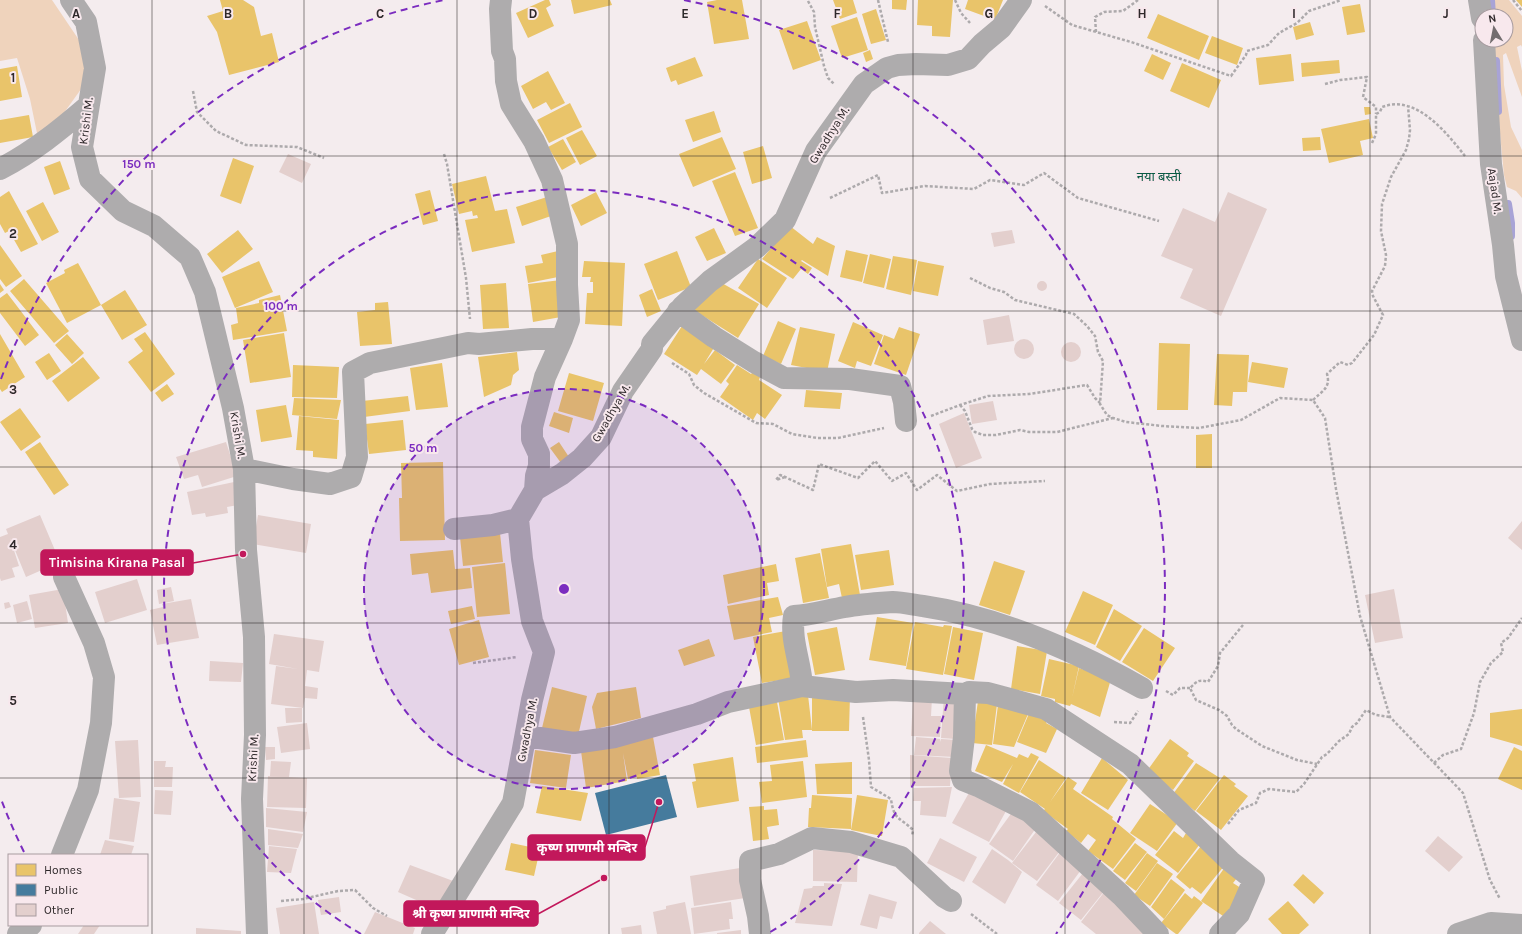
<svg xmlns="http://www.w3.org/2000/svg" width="1522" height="934" font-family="Karla,'Noto Sans Devanagari',sans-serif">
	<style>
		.green { fill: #efd3bc }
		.homes { fill: #e9c46a }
		.public { fill: #457b9d }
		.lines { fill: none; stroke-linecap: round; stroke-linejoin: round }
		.stream { stroke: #a8a3d6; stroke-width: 8 }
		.building { fill: #e3cfcd }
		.path { stroke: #adaaac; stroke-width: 2.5; stroke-dasharray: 3 2; stroke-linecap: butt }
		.street { stroke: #aeacad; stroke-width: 22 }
		.grid { fill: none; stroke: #2e282a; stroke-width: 1; stroke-opacity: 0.55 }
		.ring { fill: none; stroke: #7b2cbf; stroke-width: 2; stroke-dasharray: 7 5 }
		.labels { text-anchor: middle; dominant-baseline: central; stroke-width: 4; stroke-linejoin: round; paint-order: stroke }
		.street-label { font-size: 12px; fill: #2e282a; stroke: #f8e8ed }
		.neighbourhood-label { font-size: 13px; fill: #095a44; stroke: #f8e8ed }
		.grid-label { font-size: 13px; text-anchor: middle; font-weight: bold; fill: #2e282a; stroke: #f8e8ed; stroke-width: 4; stroke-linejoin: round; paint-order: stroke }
		.centre { fill: #7b2cbf; stroke: #f8e8ed; stroke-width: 2 }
		.ring-label { font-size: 12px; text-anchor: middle; font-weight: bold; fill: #7b2cbf; stroke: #f8e8ed; stroke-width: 4; stroke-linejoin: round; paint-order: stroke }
		.leader { fill: none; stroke: #c2185b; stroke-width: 1.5 }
		.callout-dot { fill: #c2185b; stroke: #f8e8ed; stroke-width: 1.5 }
		.callout { fill: #c2185b; stroke: #c2185b; stroke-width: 1.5 }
		.callout-label { font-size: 13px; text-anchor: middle; font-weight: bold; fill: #fff }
	</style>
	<rect width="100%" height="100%" fill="#f4ecee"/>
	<path class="green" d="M0,0H52L79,40L86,65L84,85L61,117L38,138L30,99L17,58L0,61Z
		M1486,0H1509L1522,16V47L1521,45L1517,47L1522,71V97L1506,53L1503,55L1504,85L1511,127L1522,150V198L1516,191L1507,187L1504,175L1491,40H1506V16H1489Z"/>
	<path class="homes" d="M220,0H243L254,7L261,36L272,33L279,62L229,75L217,32L207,16L223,11Z
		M545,0H549L551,5L546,8L554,26L528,38L516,13Z
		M571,0H610L612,5L574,14Z
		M717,0H742L749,39L714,44L707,2Z
		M833,0H853L857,13L840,19Z
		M892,0H907L906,10L892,9Z
		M918,0H953L950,37L932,36V26L917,25Z
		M968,0H1003L995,20L965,9Z
		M1516,0H1522V7Z
		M1360,4L1365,32L1347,35L1342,7Z
		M876,9L886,40L871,44L862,14Z
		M1158,14L1209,36L1199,60L1147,38Z
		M857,17L868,50L842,58L831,26Z
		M807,21L821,60L793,70L779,30Z
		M1310,22L1314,35L1296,40L1293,27Z
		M1212,36L1243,48L1237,65L1205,53Z
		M870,50L873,59L866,62L863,53Z
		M1152,54L1171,63L1163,80L1144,71Z
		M1291,54L1294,81L1259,85L1256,58Z
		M695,57L703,76L678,85L676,80L671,82L666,68Z
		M1339,60L1340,73L1302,77L1301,63Z
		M1182,63L1221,80L1209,108L1170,91Z
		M17,66L22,97L0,101V69Z
		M548,71L565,103L551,110L546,102L533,109L521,86Z
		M570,103L582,127L549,143L537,120Z
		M1364,107H1370L1371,114L1365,115Z
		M714,111L721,132L693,142L685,120Z
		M29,115L33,137L0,143V120Z
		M1369,119L1373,138L1360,141L1363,155L1329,163L1321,129Z
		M582,130L597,156L580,165L566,138Z
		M722,137L736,169L693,187L679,154Z
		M1320,137L1321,150L1303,151L1302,138Z
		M563,139L576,162L562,170L548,147Z
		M763,146L772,178L752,184L743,152Z
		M233,158L254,166L241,204L220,196Z
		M60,161L70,189L54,195L44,167Z
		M735,172L758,228L735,236L712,181Z
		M486,176L495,211L507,209L515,243L472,252L465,220L478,218L477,215L473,216L472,211L459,214L452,184Z
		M430,190L438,221L423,225L415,194Z
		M9,191L38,244L21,252L9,231L5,233L0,224V197Z
		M596,192L607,213L581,226L571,205Z
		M547,197L554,215L522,226L516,207Z
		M43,202L59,232L42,241L26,211Z
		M790,226L813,244L817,237L835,246L828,276L802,260L801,261L812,268L808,274L801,269L793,279L762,259Z
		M714,228L726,253L707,261L695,237Z
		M238,230L253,249L222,273L207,254Z
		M0,245L22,276L6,287L0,279Z
		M846,250L868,255L862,282L840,277Z
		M558,251L563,276L528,283L525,266L543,263L541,255Z
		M677,251L691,287L658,300L644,264Z
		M870,254L891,259L884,288L863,283Z
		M893,256L917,260L911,295L886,289Z
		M758,259L787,278L767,308L738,288Z
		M259,261L273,292L235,308L222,277Z
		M584,261L625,263L622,326L585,324L587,293H593V282H590L591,277H582Z
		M918,261L944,266L938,296L913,291Z
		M78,263L101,305L125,290L147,325L122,340L101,305L67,323L46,283L65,273L64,270Z
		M24,279L69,331L54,343L10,291Z
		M561,280V317L533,322L528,284Z
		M720,282L759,304L738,338L692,309Z
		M506,283L509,328L483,329L480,285Z
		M0,284L4,290L0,293Z
		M652,289L661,311L647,317L639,295Z
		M7,293L39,335L25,346L0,313V298Z
		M280,295L287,331L233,340L231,325L238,323L236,308L259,303V300Z
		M388,302L392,344L360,346L357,312L375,310V303Z
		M778,321L796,329L781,364L763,356Z
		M853,322L883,335L871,366L857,361L855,368L838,361Z
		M682,326L715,346L704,364L715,350L735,365L721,384L701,369L697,375L664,354Z
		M800,327L835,334L827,372L791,365Z
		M899,327L920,334L906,375L874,364L884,335L894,339Z
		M145,332L175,374L151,392L128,362L143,351L134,339Z
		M284,333L291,377L250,383L243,340Z
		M0,334L25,377L2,392L0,389Z
		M67,334L84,353L72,364L55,345Z
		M1159,343L1190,344L1188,410H1157Z
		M517,352L519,370L513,375L511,385L484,397L478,357Z
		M49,353L61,371L47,380L35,362Z
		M1217,354L1249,355L1247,392H1233L1232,406L1214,405Z
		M83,357L100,378L68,402L52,381Z
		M1252,362L1288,368L1284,388L1248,382Z
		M442,363L448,407L416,410L410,368Z
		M293,365L339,367L337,398L292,397Z
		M737,365L751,374L753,372L760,377L759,380L782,395L765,419L757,413L753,420L720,397L729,384L726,381Z
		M569,373L604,383L593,421L558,411Z
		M167,384L174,394L162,402L155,393Z
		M806,390L842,393L840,409L804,407Z
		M408,396L410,411L364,417L362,401Z
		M294,398L341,400L337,419L292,415Z
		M286,405L292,437L261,442L256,410Z
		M20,408L41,437L21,451L0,422Z
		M554,412L573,418L569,433L549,426Z
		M299,416L339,420L337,459L313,457V451L296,450Z
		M403,420L406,450L369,454L365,424Z
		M1212,434V468H1196V435Z
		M40,442L69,485L54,495L25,452Z
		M559,442L569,457L561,463L550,448Z
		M443,462L445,540L400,541L399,498H402L401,463Z
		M500,533L503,562L463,566L460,537Z
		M851,544L860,595L842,598L839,584L827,587L821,549Z
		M453,550L455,569L470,568L472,588L431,593L428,573L412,575L410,554Z
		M889,550L894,585L861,590L855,555Z
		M820,553L829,598L803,603L795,558Z
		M994,561L1025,571L1010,615L979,605Z
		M505,563L510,614L477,617L472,567Z
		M776,564L779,581L767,583L769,595L728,604L723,575Z
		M1083,591L1113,605L1095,645L1065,632Z
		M778,597L783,615L769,618L772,632L734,640L727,606Z
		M472,606L475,619L451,624L448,611Z
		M1114,609L1142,626L1120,661L1096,647Z
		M877,617L913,623L906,666L869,660Z
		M479,620L489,657L459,665L449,629Z
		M915,622L943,627L944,625L952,626L943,675L906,669Z
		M837,627L845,670L815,675L807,633Z
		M953,627L983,633L974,680L944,674Z
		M1144,628L1175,648L1153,681L1122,662Z
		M786,631L794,678L762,683L753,637Z
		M709,639L715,656L684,666L678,650Z
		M1017,646L1047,651L1040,694L1011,689Z
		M1049,659L1079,666L1072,698L1079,668L1111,679L1100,717L1071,704L1070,706L1055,702V699L1041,696Z
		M552,687L587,696L578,736L542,728Z
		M636,687L641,718L596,729L592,707L597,693Z
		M808,695L812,730H802L803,738L785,740L778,698Z
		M850,695L849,731H812V696Z
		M978,701L997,704L992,745L972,743Z
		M777,702L784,740L756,745L749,707Z
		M998,705L1028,714L1014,747L993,744Z
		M1522,709V746L1490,737V713Z
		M1030,711L1048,719L1046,723L1057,729L1046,753L1017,742Z
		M653,737L660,775L637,779V777L628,779L623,753L627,781L586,788L581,751Z
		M1170,739L1189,753L1187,756L1194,761L1173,790L1147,771Z
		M806,740L808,757L757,763L755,747Z
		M986,745L1017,758L1019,754L1028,758L1031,753L1039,757L1019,793L1003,784L1013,764L1002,782L975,771Z
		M1514,747L1522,751V790L1498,779Z
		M535,750L571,755L566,788L530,783Z
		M733,757L739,801L697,808L692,782L696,781L693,764Z
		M1102,758L1128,780L1108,810L1081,793Z
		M1039,760L1066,778L1050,802L1068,777L1077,783L1073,789L1113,817L1112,819L1136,839L1113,869L1088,851L1096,840L1088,834L1081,843L1066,831L1068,829L1043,811L1045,809L1020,792Z
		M803,761L807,797L762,803L759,782L772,781L770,765Z
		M852,762V794H817L815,764Z
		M1196,763L1220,778L1195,811L1173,794Z
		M1224,775L1236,784L1234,786L1248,796L1221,830L1196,811Z
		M542,786L588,793L581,821L536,813Z
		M812,795L852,798L851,829L808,827L809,808H811Z
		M857,795L888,800L882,836L851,830Z
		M1150,804L1178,822L1157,851L1130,833Z
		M764,806V810L777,809L779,825L767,827L769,839L753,841L749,807Z
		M1174,831L1183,838L1186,833L1200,844L1178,873L1155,855Z
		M511,843L540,849L534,876L505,870Z
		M1135,843L1147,852L1125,880L1113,871Z
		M1201,846L1225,865L1201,894L1192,887L1190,889L1176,877Z
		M1147,853L1158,861L1136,891L1125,883Z
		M1157,863L1173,874L1150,906L1134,895Z
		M1225,867L1237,878L1233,883L1244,890L1226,918L1201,901Z
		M1303,874L1324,893L1314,904L1293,885Z
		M1171,879L1185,890L1164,919L1151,907Z
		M1185,893L1192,899L1194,896L1203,903L1178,934H1176L1161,923Z
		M1288,901L1309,925L1299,934H1282L1268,919Z"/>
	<path class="public" d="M666,775L677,817L606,835L595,793Z"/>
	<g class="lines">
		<path class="stream" d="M1491,0L1492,16
			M1496,61L1498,111
			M1508,204L1511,223V236"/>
	</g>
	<path class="building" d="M288,154L311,164L302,183L279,172Z
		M1228,192L1267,209L1221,316L1180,298L1193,269L1161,256L1183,208L1215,222Z
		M1012,230L1015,243L994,247L991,233Z
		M1037 286a5 5 0 1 1 10 0a5 5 0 1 1-10 0Z
		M1009,315L1014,341L987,345L983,320Z
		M1014 349a10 10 0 1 1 20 0a10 10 0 1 1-20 0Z
		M1061 352a10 10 0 1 1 20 0a10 10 0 1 1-20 0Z
		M993,401L997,420L972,424L969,405Z
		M964,413L982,458L956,468L939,424Z
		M226,442L237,476L202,487L198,475L184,479L176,457Z
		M234,482L238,505L227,507L228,513L206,517L205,513L192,515L187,492Z
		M40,515L60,562L26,577L10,538L19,566L12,568L15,577L1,581L0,578V537L8,534L6,529Z
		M258,515L311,524L306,553L253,544Z
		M1522,521V550L1508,538Z
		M137,579L147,610L105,623L95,592Z
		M171,587L174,601L159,604L157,590Z
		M63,589L68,623L35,628L29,595Z
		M1394,589L1403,638L1375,643L1365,595Z
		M191,599L199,638L157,645L150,610L163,607L162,604Z
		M27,601L32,619L17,623L13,605Z
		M9,602L11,607L5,609L4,603Z
		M274,634L324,641L319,672L307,670L305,686L318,688L317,699L305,698L303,708L271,704L276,666L298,669L269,664Z
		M210,661L243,663L241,682L209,681Z
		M944,696L960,697L956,739L941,738Z
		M913,698H932L931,716H941L940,737L911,736Z
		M285,708H302V722L286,723Z
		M307,723L310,749L281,753L277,727Z
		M916,737L940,739V742L941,739L956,740L955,757L914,755Z
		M138,740L141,797L119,798L115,741Z
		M265,747H275V759L266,760Z
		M910,755L952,758L950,786H910Z
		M154,761H166L165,767H173L172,787H154Z
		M271,761L291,762L289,777L307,778L306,808L267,807L268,776L282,777L270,776Z
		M952,787L946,817L920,815L921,801H913L914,788Z
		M155,790L173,791L171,815L154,814Z
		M970,791L1006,811L989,842L952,823Z
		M114,798L140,802L134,842L109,839Z
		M266,808L307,812L303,832L266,827Z
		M1013,811L1036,828L1013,861L989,844Z
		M268,829L303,834L298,848L268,845Z
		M1036,832L1060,851L1037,881L1012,863Z
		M1438,836L1463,857L1449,872L1425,851Z
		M940,838L977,857L964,882L927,863Z
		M105,840L134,846L131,855H100Z
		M269,846L297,849L291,873L267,872Z
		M992,849L1008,860L1022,872L1005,904L972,882Z
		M813,850L858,851L857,882L813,881Z
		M1061,851L1081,870L1058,901L1036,885Z
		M410,865L456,882L441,911L398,892Z
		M740,868L745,898L694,906L690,876Z
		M1083,873L1105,890L1081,920L1059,903Z
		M824,883L842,884L832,926L795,923L804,889L812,888L813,886H824Z
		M1105,891L1146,934H1096L1081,922Z
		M869,894L897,902L892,919L880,916L877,929L860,925Z
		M339,897L341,912L321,915L318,900Z
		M314,902L319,934H280L276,908Z
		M685,902L691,934H657L653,912L666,909V906Z
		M731,902L733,919H729L730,929L694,934L691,908Z
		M375,912L415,928L413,934H364Z
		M930,921L946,934H919V933Z
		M84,925H100L94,934H78Z
		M641,925L642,934H622L621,928Z
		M196,928L241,931V934H196Z
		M741,930V934H717V933Z"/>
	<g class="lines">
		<path class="path" d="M878,0L888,42
			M955,0L961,13L970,23
			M1513,0L1522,11
			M808,1L814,12L815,27L824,66L828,78L834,84
			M1045,6L1072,25L1131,42L1231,76L1246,55L1247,51L1268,45L1279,33L1297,23L1309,11L1341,0
			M1096,32L1095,17L1104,12L1123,11L1138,0
			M1325,84L1340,80L1367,77L1363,97L1376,107V114
			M193,91L197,112L216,131L246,145L297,147L324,158
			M1372,143L1376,134V114L1380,112L1382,107C1416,94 1446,132 1465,156
			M444,154L447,164L466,278L470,319
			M830,198L878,175L882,193L925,186L974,189L990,180L1024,185L1044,173L1078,198L1159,221
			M970,278L990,288L1004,292L1015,300L1074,314L1087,326L1095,336L1098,352L1103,361L1100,404L1107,415L1113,418L1126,422L1162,426L1199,428L1241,420L1280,398L1313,400L1325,418L1336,489L1360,616L1390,717L1463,793L1490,880L1500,899
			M672,363L689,374L694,385L704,393L756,423L773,424L792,434L817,438H838L884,428
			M1313,400C1322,391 1331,388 1327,374L1340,362L1348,365L1352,363L1374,335L1383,315L1373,296L1372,291L1385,266L1386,255L1381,231L1382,204L1391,177L1406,150L1409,139L1410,130L1408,106
			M960,405L965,411L972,429L975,432L983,435H996L1020,430L1029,432H1057L1113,418
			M931,416L960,405L988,396L1029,394L1087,385L1095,398L1100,403
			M785,477L776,480L780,475L785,477L813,490L819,464L858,478L875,461L892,481L906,473L917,490L937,475L957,491L990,484L1045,481
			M1243,625L1220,653L1218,666L1208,682C1199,679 1197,681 1190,688L1196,700L1219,710L1227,716L1232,725L1236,729L1262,746L1297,760L1317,764
			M473,663L517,657
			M1166,691L1173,695L1180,688H1190
			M863,717L869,760L871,787L891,799C894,821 900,817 913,830L912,836
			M1114,722L1130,723L1138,711
			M1434,763L1443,755L1461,749L1474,713L1480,682L1491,663L1503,652L1501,643L1508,638L1522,618
			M1228,824L1239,810L1256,803L1260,793L1269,789L1296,792L1304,784L1322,757L1327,754L1339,741L1349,734L1352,727L1357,723L1366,710L1376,715L1390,717
			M281,901L303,899L338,891L355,890L373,908L387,916
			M971,914L997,934"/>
		<path class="street" d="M71,0L86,22L95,68L82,147L90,179L123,211L154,226L190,257L205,292L233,408L244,469L246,550L254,637L255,735L252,799L257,934
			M501,0L500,9L502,51L505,59L506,81L511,104L534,141L552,180L567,244V285L569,320L562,339L545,377L532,427V439L539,454V466L536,476L535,490
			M1479,0L1482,18
			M1484,40L1491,164L1503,245L1506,276L1522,340
			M0,169C33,152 60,130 88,106
			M678,311L714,337L754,362L784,378L850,379L900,386L904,402L906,421
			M244,469L293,479L330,484L351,477L357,457L353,372L370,363L468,343L479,344L532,339H562
			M454,529L493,525L518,519
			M802,686L856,692L893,690L965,694L969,692L988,693L1046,709L1130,764L1230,861L1254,880L1239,914L1220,934
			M965,694L964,737L960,771L963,780L978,786L1030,812L1121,895L1158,934
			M526,736L574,743L615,737L697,714L728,702L802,686C801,663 790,640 794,616C811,615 828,610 845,607C860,604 878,603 893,602C903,602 914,605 923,606C998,617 1076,651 1142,688
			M62,855L88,790L101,723L104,677L94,643L64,577
			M18,934L31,925
			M432,934L513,803L532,700L544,652L532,621L522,559L518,519L535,490L562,474L582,458L601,437L623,391L652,349V344L683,306L710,281L757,247L785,220L816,151L864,84L887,68L898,65L916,64L948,65L968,59L982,44L1001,28L1021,0
			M760,934L758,916L750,880V861L779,854L812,838L851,842L901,857L944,897L951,901
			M1458,934L1491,923L1522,925"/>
	</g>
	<path class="grid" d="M152,0V934M304,0V934M457,0V934M609,0V934M761,0V934M913,0V934M1065,0V934M1218,0V934M1370,0V934M0,156H1522M0,311H1522M0,467H1522M0,623H1522M0,778H1522"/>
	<circle cx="564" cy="589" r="200" fill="#7b2cbf" fill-opacity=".12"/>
	<g class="ring">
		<circle cx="564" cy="589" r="200"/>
		<path d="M361 934A400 400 0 1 1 767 934"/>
		<path d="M24 852A601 601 0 0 1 1 799M1 379A601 601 0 0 1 444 0M684 0A601 601 0 0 1 1056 934"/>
	</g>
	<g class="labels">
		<g class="street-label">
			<text transform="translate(86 121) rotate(-83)">Krishi M.</text>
			<text transform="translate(829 135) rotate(-58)">Gwadhya M.</text>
			<text transform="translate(1495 191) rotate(82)">Aajad M.</text>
			<text transform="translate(611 413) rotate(-60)">Gwadhya M.</text>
			<text transform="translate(238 435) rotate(80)">Krishi M.</text>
			<text transform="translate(527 730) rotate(-79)">Gwadhya M.</text>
			<text transform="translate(253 758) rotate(-87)">Krishi M.</text>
		</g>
		<g class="neighbourhood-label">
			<text x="1159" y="176">नया बस्ती</text>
		</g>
	</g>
	<g class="grid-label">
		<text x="76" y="18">A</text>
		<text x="228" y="18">B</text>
		<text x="380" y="18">C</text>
		<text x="533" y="18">D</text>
		<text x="685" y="18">E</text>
		<text x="837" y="18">F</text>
		<text x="989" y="18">G</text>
		<text x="1142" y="18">H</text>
		<text x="1294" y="18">I</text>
		<text x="1446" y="18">J</text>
		<text x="13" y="82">1</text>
		<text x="13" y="238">2</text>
		<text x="13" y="394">3</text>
		<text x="13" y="549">4</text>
		<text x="13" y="705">5</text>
	</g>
	<circle cx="564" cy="589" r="6" class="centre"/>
	<g class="ring-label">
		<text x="139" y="168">150 m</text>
		<text x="281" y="310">100 m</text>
		<text x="423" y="452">50 m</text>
	</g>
	<path class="leader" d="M243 554L193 563M659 802L645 847M604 878L538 914"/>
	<g class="callout-dot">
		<circle cx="243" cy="554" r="4"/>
		<circle cx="659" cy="802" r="4"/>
		<circle cx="604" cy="878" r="4"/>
	</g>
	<g class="callout">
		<rect x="41" y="550" width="152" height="25" rx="4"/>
		<rect x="528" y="835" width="117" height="25" rx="4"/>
		<rect x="404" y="901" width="134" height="25" rx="4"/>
	</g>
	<g class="callout-label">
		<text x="117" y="567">Timisina Kirana Pasal</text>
		<text x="587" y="852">कृष्ण प्राणामी मन्दिर</text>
		<text x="471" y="918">श्री कृष्ण प्राणामी मन्दिर</text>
	</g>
	<rect x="8" y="854" width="140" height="72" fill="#f8e8ed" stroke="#a79b9f"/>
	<rect x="16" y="864" width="20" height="12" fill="#e9c46a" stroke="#a79b9f"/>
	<text x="44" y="874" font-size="12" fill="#2e282a">Homes</text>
	<rect x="16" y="884" width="20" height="12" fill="#457b9d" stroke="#a79b9f"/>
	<text x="44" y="894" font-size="12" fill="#2e282a">Public</text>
	<rect x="16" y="904" width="20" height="12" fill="#e3cfcd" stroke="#a79b9f"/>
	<text x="44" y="914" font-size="12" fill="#2e282a">Other</text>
	<g transform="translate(1494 28) rotate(350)"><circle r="19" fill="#f8e8ed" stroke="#a79b9f"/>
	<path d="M0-3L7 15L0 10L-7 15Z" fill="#736d6f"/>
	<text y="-6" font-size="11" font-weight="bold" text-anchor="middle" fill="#2e282a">N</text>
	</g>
</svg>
